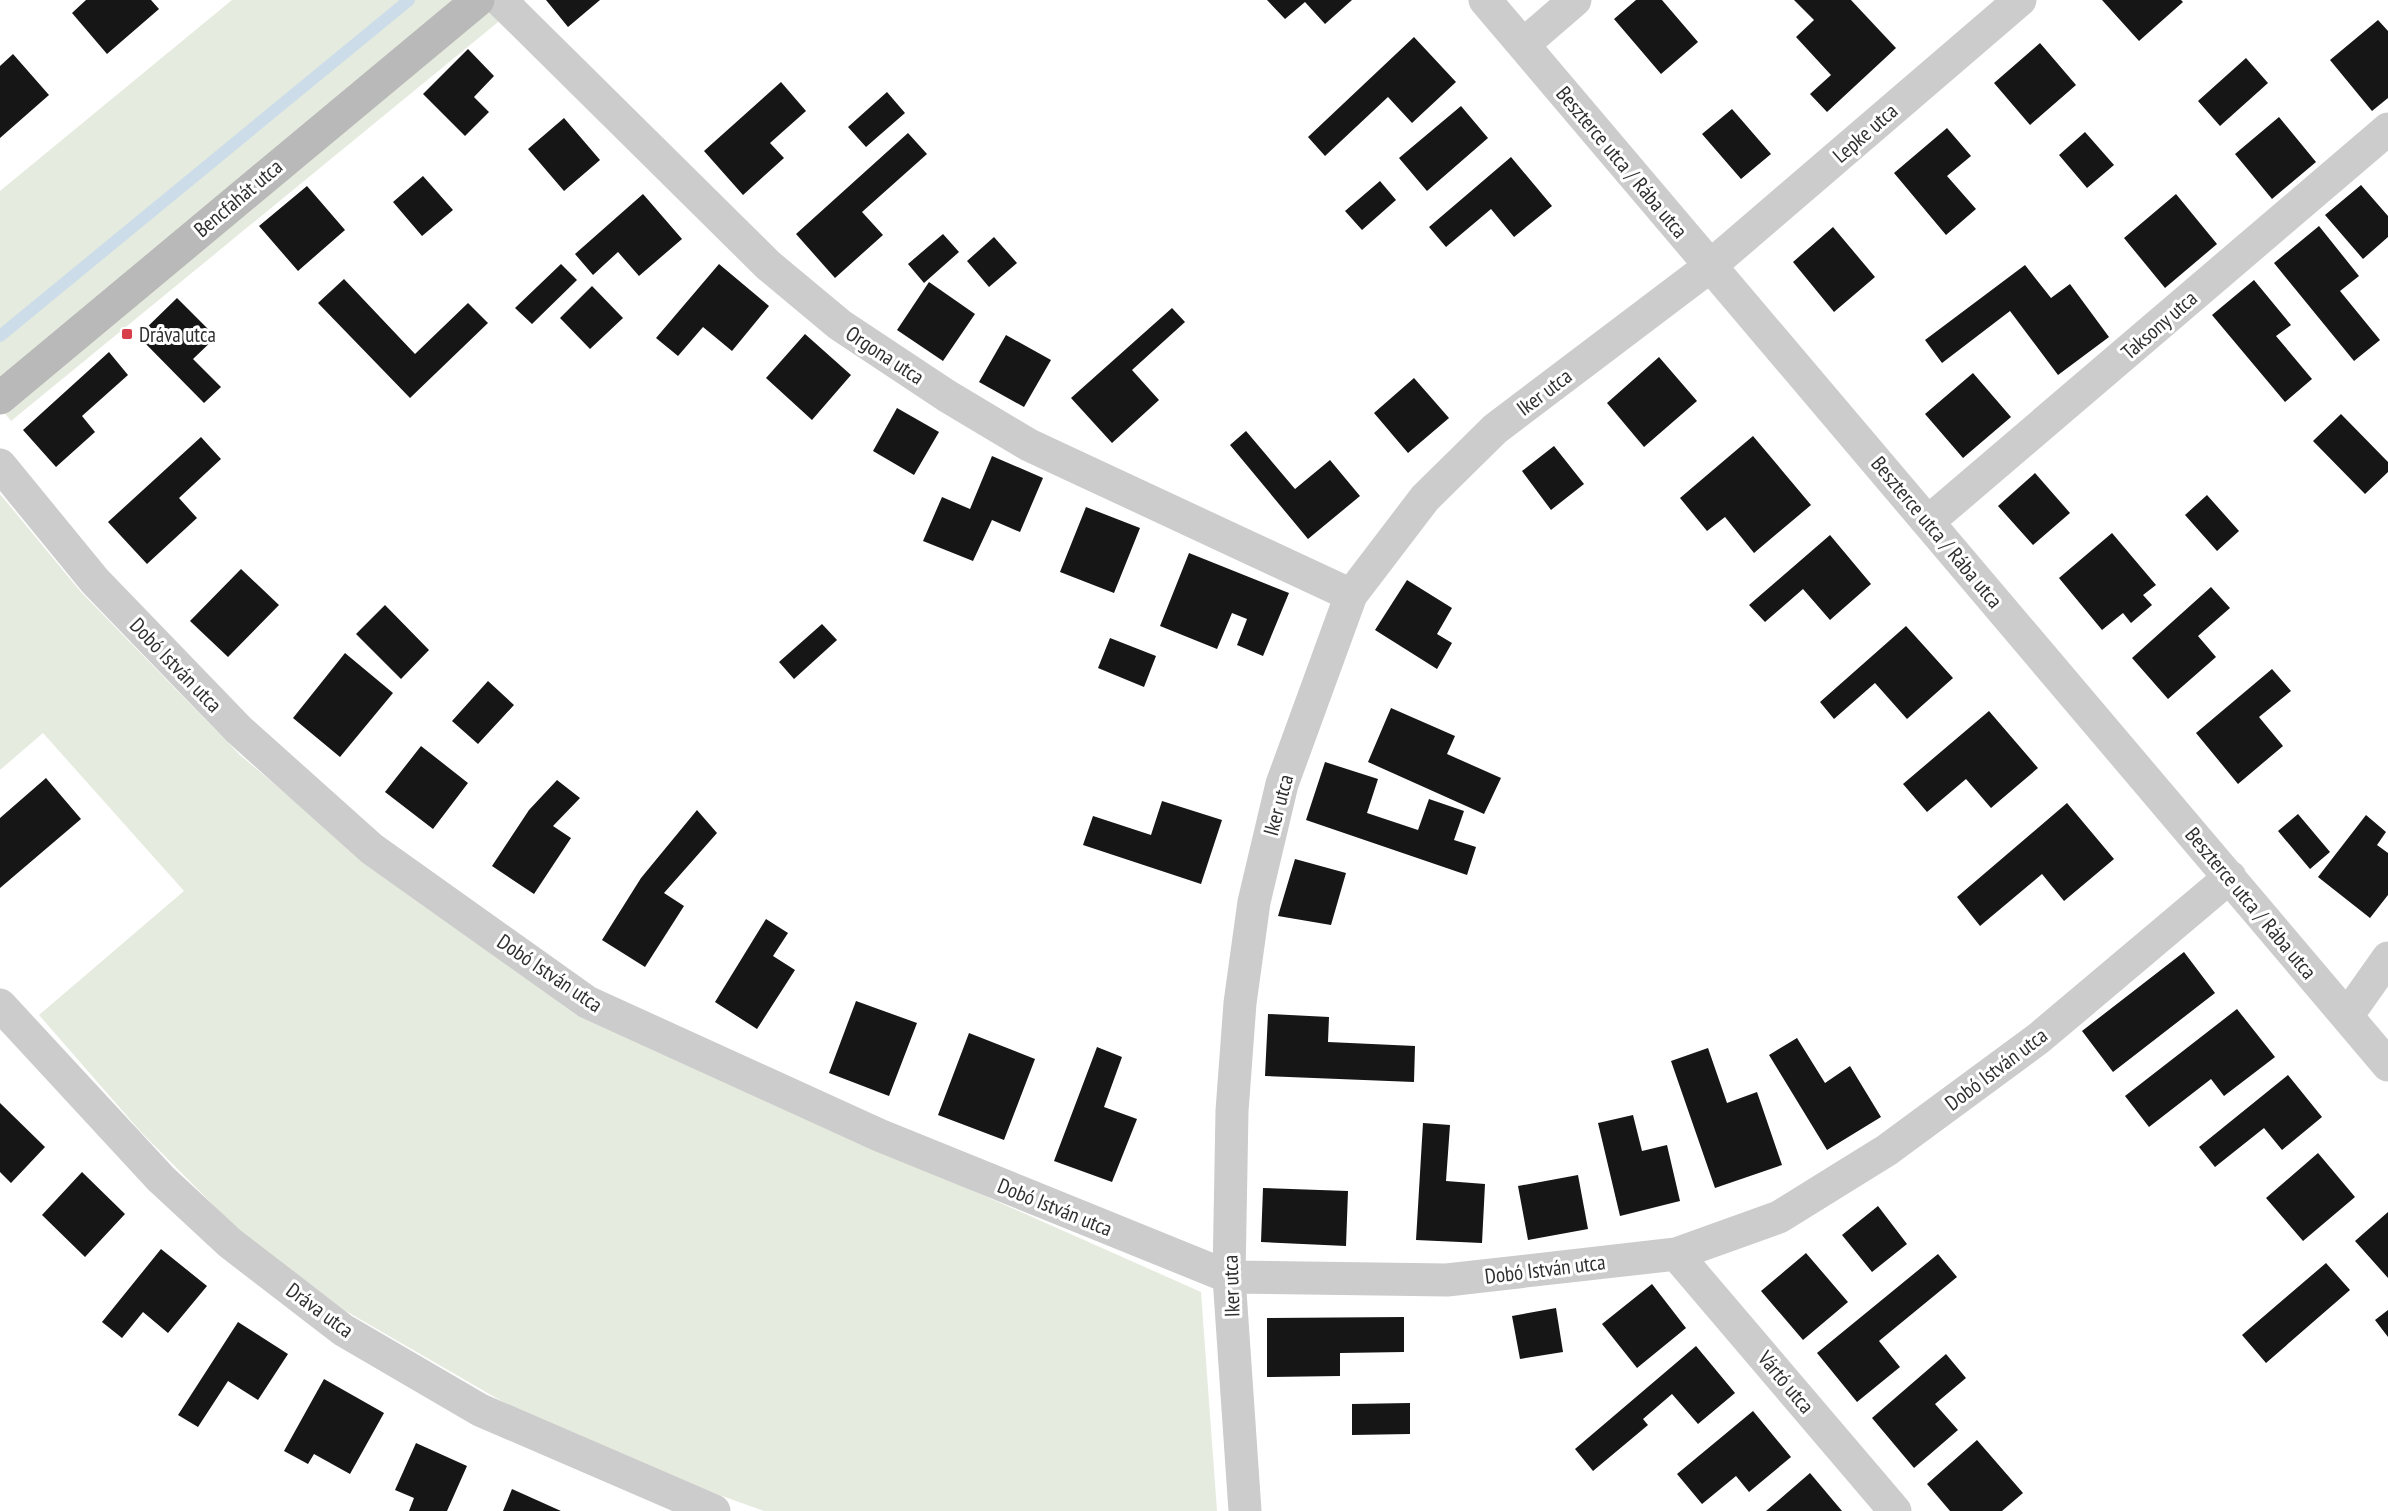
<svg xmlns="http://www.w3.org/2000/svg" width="2388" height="1511" font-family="'PT Sans Narrow',sans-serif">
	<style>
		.green { fill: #e5ebde }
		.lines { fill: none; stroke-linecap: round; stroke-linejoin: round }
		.stream { stroke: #ccdde9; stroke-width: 12 }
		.building { fill: #161616 }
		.street { stroke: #ccc; stroke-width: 33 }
		.secondary { stroke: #b9b9b9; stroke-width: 33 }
		.poi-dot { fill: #d7404a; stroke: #fff; stroke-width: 2 }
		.labels { text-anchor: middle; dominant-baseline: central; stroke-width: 6; stroke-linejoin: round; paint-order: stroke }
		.street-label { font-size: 21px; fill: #2f2f2f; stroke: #fff }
		.poi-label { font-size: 21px; fill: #2f2f2f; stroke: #fff; text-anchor: start }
	</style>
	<rect width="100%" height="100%" fill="#fff"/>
	<path class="green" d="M232,0H525L11,421L0,407V191Z
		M0,494L81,592L240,755L364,860L575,1014L1201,1292L1217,1511H764L711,1492L510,1406L344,1310L241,1233L140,1131L39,1015L184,891L43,733L0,770Z"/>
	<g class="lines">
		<path class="stream" d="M0,336L409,0"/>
	</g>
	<path class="building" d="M86,0H151L159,9L107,54L72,13Z
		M546,0H600L568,27Z
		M1267,0H1352L1325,24L1305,2L1285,19Z
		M1636,0H1662L1698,42L1661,74L1614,19Z
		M1794,0H1851L1896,48L1827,112L1810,94L1831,75L1796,37L1814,20Z
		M2102,0H2181L2183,2L2139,41Z
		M2378,20L2388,31V98L2372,111L2330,60Z
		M1414,37L1456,82L1412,123L1388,97L1325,156L1308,137Z
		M2040,43L2076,85L2030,125L1994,83Z
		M468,49L494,76L474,97L489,112L465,136L423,94Z
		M13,54L49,95L0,138V66Z
		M2246,58L2268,83L2220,126L2198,101Z
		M781,82L806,111L770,143L784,158L743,195L704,151Z
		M887,92L905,113L866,147L848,127Z
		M1461,106L1488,138L1427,191L1399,158Z
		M1732,109L1771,154L1741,179L1702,134Z
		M2279,117L2316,162L2272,199L2235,154Z
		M564,118L600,160L564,191L528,149Z
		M1947,128L1971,156L1947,176L1976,209L1946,235L1894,173Z
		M2085,132L2114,165L2087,188L2059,155Z
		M908,133L927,154L862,212L883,235L835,278L796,234Z
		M1511,157L1552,206L1514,237L1491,209L1446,247L1429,227Z
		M423,176L453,210L422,236L393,202Z
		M1380,181L1396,200L1362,230L1345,211Z
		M2361,185L2388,216V237L2363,259L2325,215Z
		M307,186L345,230L298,271L259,226Z
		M643,194L682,239L639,276L618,252L593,275L575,254Z
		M2176,194L2217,244L2165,288L2124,238Z
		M2319,226L2359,276L2340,291L2380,340L2354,361L2274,263Z
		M1833,227L1875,277L1834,312L1793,262Z
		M943,234L959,252L924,283L908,264Z
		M994,237L1017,263L989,287L967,261Z
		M561,264L577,280L532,324L515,308Z
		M719,264L769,306L732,351L703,327L678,356L656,338Z
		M2025,265L2051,298L2070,284L2109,337L2058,375L2010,311L1942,363L1925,340Z
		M344,279L415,354L468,303L488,323L410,398L318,303Z
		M2254,280L2291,325L2276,336L2312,379L2285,402L2212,315Z
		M929,282L975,314L943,361L897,330Z
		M592,286L623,318L590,349L560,318Z
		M177,298L216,337L193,359L221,387L204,403L138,336Z
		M1172,308L1185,322L1132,370L1159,400L1112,443L1071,398Z
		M805,334L851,375L812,420L766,378Z
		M1006,335L1051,360L1024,407L979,382Z
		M109,352L128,375L82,416L95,432L56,467L23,430Z
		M1659,357L1697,401L1644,447L1607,403Z
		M1973,373L2011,417L1963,458L1925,414Z
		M1414,378L1449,418L1408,453L1374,413Z
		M897,408L939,432L914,475L873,451Z
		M2341,414L2388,462V472L2365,494L2313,441Z
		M1246,431L1295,489L1330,460L1360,496L1308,539L1230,445Z
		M1753,436L1811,505L1754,553L1725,517L1707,531L1680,498Z
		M201,437L221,459L179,498L197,518L147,564L108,522Z
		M1554,446L1584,484L1551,510L1522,471Z
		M992,456L1043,478L1020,532L992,520L973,561L923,541L942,497L970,509Z
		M2035,473L2070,513L2033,545L1998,506Z
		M2207,495L2239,531L2217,551L2185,515Z
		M1086,507L1140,528L1114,593L1060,572Z
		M2112,533L2156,585L2143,595L2152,605L2131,623L2123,613L2102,630L2059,578Z
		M1830,535L1871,584L1830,620L1803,589L1765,622L1749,605Z
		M1189,553L1289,593L1263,656L1237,645L1247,619L1232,613L1217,649L1160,626Z
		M241,569L279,605L228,657L190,621Z
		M1407,580L1452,608L1437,634L1452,643L1437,669L1375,630Z
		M2211,587L2230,608L2198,636L2216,657L2168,699L2132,658Z
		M385,605L429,650L401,679L356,634Z
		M822,624L837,640L794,679L779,662Z
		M1906,626L1953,678L1907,719L1875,683L1834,719L1820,702Z
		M1110,638L1156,656L1144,687L1098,668Z
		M345,653L393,693L340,757L293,718Z
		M2272,669L2291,691L2259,717L2283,746L2238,784L2196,733Z
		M488,681L514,705L478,744L452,721Z
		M1391,708L1455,736L1447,754L1501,778L1484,814L1368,762Z
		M1989,711L2038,768L1991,808L1966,779L1927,812L1903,784Z
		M421,746L468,783L433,829L385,792Z
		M1325,762L1378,779L1367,813L1418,830L1429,799L1464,811L1454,840L1476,847L1467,875L1306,820Z
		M46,778L81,819L0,888V818Z
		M557,780L580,798L553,826L571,838L534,894L492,866L529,810Z
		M1162,801L1222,820L1201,884L1083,845L1093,816L1151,835Z
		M2067,803L2114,859L2064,901L2042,874L1980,926L1957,897Z
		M697,810L717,833L664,893L684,906L645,967L602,940L641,878Z
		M2298,814L2330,852L2310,869L2278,831Z
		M2366,815L2386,832L2377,845L2388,853V895L2370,918L2318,877Z
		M1295,859L1346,873L1331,925L1278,916Z
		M766,919L788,933L773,956L795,970L757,1029L715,1002Z
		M2184,952L2215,993L2113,1072L2082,1031Z
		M856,1001L917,1023L889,1096L829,1073Z
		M2237,1009L2275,1057L2224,1096L2211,1079L2149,1127L2125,1096Z
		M1268,1014L1329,1017L1328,1042L1415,1046L1414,1082L1265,1076Z
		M969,1033L1035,1059L1004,1140L938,1115Z
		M1797,1038L1825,1083L1850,1066L1881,1117L1827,1150L1769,1055Z
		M1097,1047L1122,1057L1104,1107L1137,1119L1112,1182L1054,1161Z
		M1708,1048L1727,1103L1757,1092L1782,1165L1715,1188L1671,1061Z
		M2288,1075L2322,1117L2282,1150L2264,1128L2215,1167L2199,1147Z
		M0,1103L45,1147L11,1183L0,1172Z
		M1633,1115L1642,1151L1667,1145L1680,1201L1620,1216L1598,1123Z
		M1423,1123L1450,1125L1446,1181L1485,1184L1482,1243L1416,1240Z
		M2318,1153L2355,1197L2303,1241L2266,1198Z
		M82,1172L125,1214L85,1257L42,1215Z
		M1578,1175L1588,1229L1528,1240L1518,1186Z
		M1263,1188L1348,1191L1346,1246L1261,1242Z
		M1878,1206L1907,1244L1872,1272L1842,1235Z
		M2388,1212V1278L2355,1241Z
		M161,1249L207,1286L168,1333L143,1312L122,1338L102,1322Z
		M1806,1253L1848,1302L1803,1340L1761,1291Z
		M1938,1254L1957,1277L1879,1341L1900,1367L1857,1402L1817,1353Z
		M2326,1263L2350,1290L2266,1363L2242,1335Z
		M1652,1284L1686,1328L1637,1368L1602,1324Z
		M1556,1308L1563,1352L1520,1359L1512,1316Z
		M2388,1310V1337L2375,1320Z
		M1404,1317V1352L1340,1353V1376L1267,1377V1318Z
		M238,1322L288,1354L258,1400L228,1381L198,1427L178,1415Z
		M1696,1346L1735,1393L1698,1424L1672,1394L1643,1419L1648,1425L1593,1471L1575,1449Z
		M1946,1354L1966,1378L1935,1404L1958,1430L1914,1468L1872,1418Z
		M324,1379L384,1413L350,1474L314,1454L308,1464L284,1451Z
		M1410,1403V1434L1352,1435V1404Z
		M1753,1411L1791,1457L1749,1492L1736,1476L1702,1504L1677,1474Z
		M1977,1440L2023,1493L2002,1511H1950L1927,1484Z
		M416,1443L467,1466L447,1511H409L414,1498L395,1490Z
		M1810,1473L1842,1511H1766Z
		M512,1489L561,1511H503Z"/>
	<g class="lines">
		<path class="street" d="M500,0L768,265L840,325L947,396L1029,445L1351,595
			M1485,0L2388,1065
			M1524,44L1575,0
			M0,465L95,581L239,730L372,849L587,1002L879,1135L1229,1277L1447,1280L1676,1254L1779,1217L1887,1150L2039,1038L2230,877
			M1929,521L2388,129
			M0,1005L161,1179L230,1243L343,1330L480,1410L714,1511
			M2347,1016L2388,958
			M1676,1254L1895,1511
			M1245,1511L1229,1277L1232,1111L1240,1003L1254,902L1282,784L1351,595L1425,498L1495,429L1709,267L2020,0"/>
		<path class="secondary" d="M0,398L478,0"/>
	</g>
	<rect class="poi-dot" x="121" y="328" width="12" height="12" rx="3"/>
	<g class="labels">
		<g class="street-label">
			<text transform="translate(1865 133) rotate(-41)">Lepke utca</text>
			<text transform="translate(1622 162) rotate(50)">Beszterce utca / Rába utca</text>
			<text transform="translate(238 198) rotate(-40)">Bencfahát utca</text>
			<text transform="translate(2159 325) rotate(-41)">Taksony utca</text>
			<text transform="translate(885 355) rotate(33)">Orgona utca</text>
			<text transform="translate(1544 392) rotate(-37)">Iker utca</text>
			<text transform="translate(1937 532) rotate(50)">Beszterce utca / Rába utca</text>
			<text transform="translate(176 665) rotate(46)">Dobó István utca</text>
			<text transform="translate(1278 805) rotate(-75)">Iker utca</text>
			<text transform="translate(2251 903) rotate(50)">Beszterce utca / Rába utca</text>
			<text transform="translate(550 973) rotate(34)">Dobó István utca</text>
			<text transform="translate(1996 1069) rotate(-37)">Dobó István utca</text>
			<text transform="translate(1055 1207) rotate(22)">Dobó István utca</text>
			<text transform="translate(1545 1269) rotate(-7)">Dobó István utca</text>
			<text transform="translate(1231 1286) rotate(-92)">Iker utca</text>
			<text transform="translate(320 1310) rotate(36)">Dráva utca</text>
			<text transform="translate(1786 1382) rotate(50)">Vártó utca</text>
		</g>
		<g class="poi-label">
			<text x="139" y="334">Dráva utca</text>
		</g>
	</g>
</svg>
